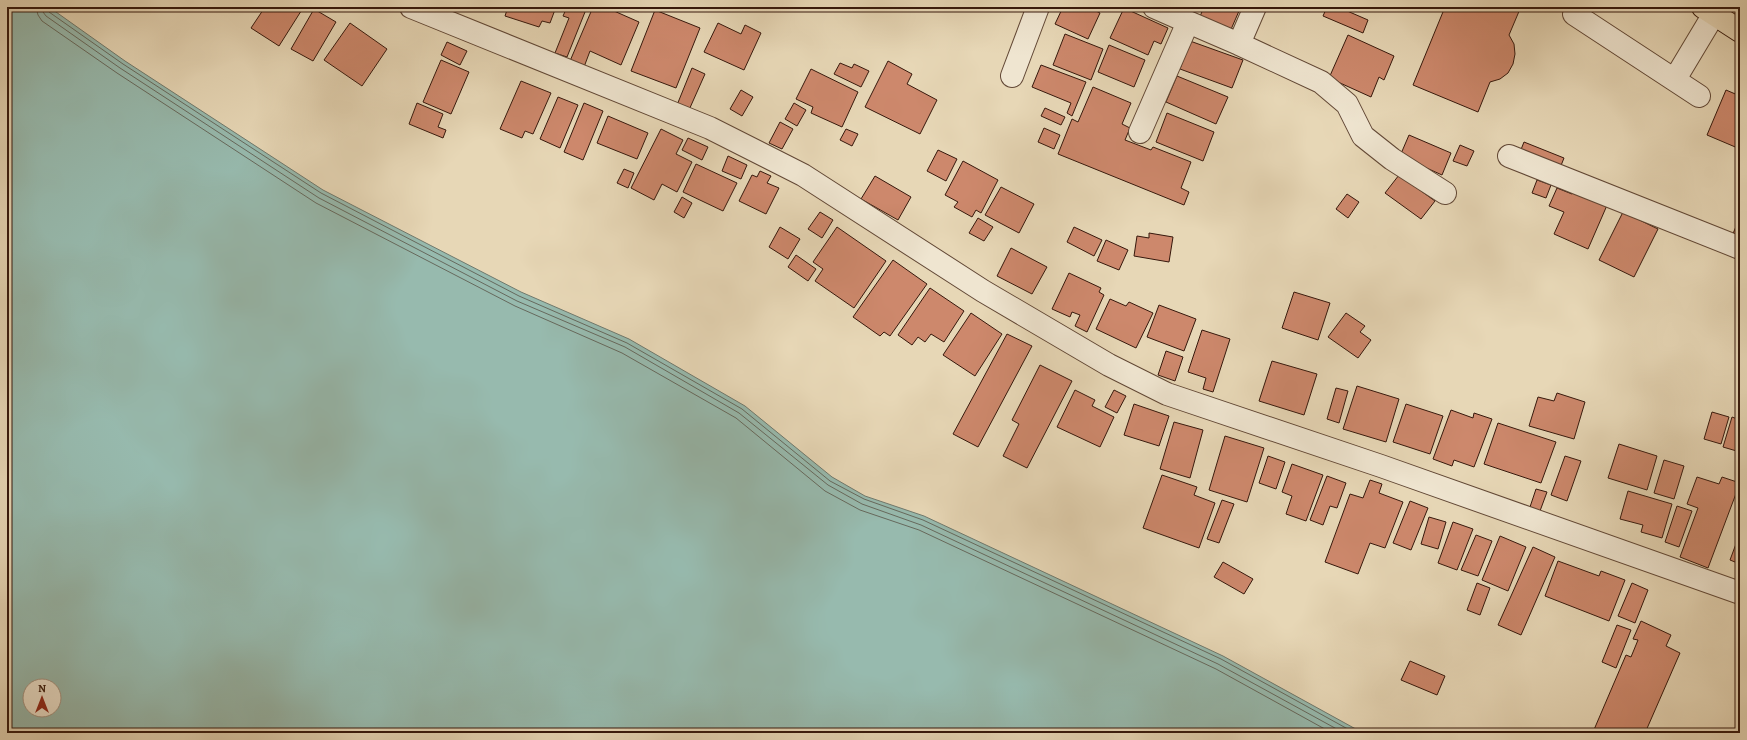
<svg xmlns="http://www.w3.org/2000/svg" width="1747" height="740" font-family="Alegreya,serif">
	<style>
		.water { fill: #97baae; stroke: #70796d; fill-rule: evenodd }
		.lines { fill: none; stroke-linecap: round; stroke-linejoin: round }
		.shore { stroke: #66695d; stroke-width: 1 }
		.building { fill: #cd886c; stroke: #36180c }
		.minor-casing { stroke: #624836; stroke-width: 24 }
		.highway-casing { stroke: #36180c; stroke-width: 24 }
		.minor { stroke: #efe5d0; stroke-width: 22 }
		.highway { stroke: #e7d7b6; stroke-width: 22 }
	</style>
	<rect width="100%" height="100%" fill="#e7d7b6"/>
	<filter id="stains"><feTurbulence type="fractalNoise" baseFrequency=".005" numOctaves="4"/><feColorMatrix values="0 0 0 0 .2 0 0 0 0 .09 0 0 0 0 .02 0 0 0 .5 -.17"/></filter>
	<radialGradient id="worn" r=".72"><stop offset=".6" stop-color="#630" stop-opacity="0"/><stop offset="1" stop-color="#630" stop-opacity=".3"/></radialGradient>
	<path class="water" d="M7,7H49L125,61L323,190L521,292L629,339L745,406L832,477L865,496L924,516L1223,656L1363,733H7ZM30,686H54V710H30Z"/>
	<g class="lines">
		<path class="shore" d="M36,7L38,15L42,21L117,73L316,203L515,306L622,353L736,418L825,491L860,510L919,530L1216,669L1332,733
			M42,7L43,12L46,16L120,68L319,198L517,301L625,347L739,413L828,485L862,504L921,525L1218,664L1344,733
			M47,7L49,12L123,64L321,193L519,296L627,343L742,409L830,481L864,499L923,520L1221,659L1355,733"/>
	</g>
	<path class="building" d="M265,7L270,9L272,7H301L303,8L279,46L251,28Z
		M508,7H556L550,23L542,21L539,27L505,16Z
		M567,7H587L567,57L555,53L569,18L563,16Z
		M593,7H605L639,22L621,65L590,51L584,67L570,61Z
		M1063,7H1093L1092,9L1100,13L1088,39L1055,24Z
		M1204,7H1230L1239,11L1229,34L1198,21Z
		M1327,7H1338L1368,20L1363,33L1323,16Z
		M1445,7H1572L1571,9H1520L1509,35L1514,44L1515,54L1513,64L1508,73L1500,79L1490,82L1478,112L1413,85Z
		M1124,8L1168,28L1161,44L1154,41L1148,55L1110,38Z
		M314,9L336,22L313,61L291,49Z
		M655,10L700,28L676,88L631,71Z
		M350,23L387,49L362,86L324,60Z
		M718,23L741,34L745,25L761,33L744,70L704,52Z
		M1065,34L1103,49L1091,80L1053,65Z
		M1348,35L1394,56L1384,80L1379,77L1371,97L1329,78Z
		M1190,41L1243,60L1232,88L1180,69Z
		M447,42L467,51L460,65L441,55Z
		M1109,45L1145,60L1134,87L1098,72Z
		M441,60L469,72L451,114L423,102Z
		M888,61L912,74L907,84L937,100L920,134L865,107Z
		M840,63L852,68L854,64L869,71L861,87L834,74Z
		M1041,65L1086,82L1072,116L1067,113L1071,103L1032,87Z
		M692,68L705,74L689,110L677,105Z
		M811,69L858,92L842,127L811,113L813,107L796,99Z
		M1177,76L1228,97L1216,124L1166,102Z
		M521,81L551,93L533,134L525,131L522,138L500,129Z
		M1093,87L1131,103L1122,124L1130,128L1125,140L1151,150L1153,147L1191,162L1181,188L1189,192L1184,205L1058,154L1072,119L1078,122Z
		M741,90L753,97L742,116L730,109Z
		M1726,90L1740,96V149L1707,135Z
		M558,97L578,105L560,148L540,139Z
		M417,103L443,114L438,127L446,130L443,138L409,124Z
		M584,103L603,111L583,160L564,152Z
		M794,103L806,110L797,126L785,119Z
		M1045,108L1065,117L1061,125L1041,116Z
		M1167,113L1214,132L1203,161L1156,142Z
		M608,116L648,133L637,159L597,143Z
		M780,122L793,129L782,149L769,143Z
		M1044,128L1060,135L1054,149L1038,142Z
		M661,129L683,140L676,154L692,162L677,192L662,184L654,200L631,188Z
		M846,129L858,134L852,146L840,140Z
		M1409,135L1451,153L1442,175L1400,156Z
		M688,138L708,147L702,160L682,150Z
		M1524,142L1564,158L1558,173L1518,157Z
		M1460,145L1474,151L1467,166L1453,161Z
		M938,150L957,159L946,181L927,171Z
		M728,156L747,165L741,179L722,171Z
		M963,161L998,180L981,213L976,210L972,217L954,207L958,202L945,195Z
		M696,164L737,183L723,211L683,192Z
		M624,169L634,173L628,188L617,183Z
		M760,171L771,176L767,183L779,188L766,214L739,201L752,175L757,177Z
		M1399,175L1435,201L1421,219L1385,193Z
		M875,176L911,197L898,220L861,199Z
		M1537,180L1551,185L1546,198L1532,193Z
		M1001,187L1034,204L1019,233L985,215Z
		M1557,188L1572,194L1574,189L1608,203L1588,249L1554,234L1564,212L1549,206Z
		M1347,194L1359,202L1348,218L1336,209Z
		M682,197L692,203L684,218L674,212Z
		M820,212L833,220L822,238L808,229Z
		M1623,212L1658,229L1634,277L1599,260Z
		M1740,217V240L1732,236Z
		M978,218L993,227L984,241L969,233Z
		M780,227L800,239L788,259L769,247Z
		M837,227L886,261L854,308L815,281L823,269L813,262Z
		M1074,227L1102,240L1094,256L1067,242Z
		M1149,233L1173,237L1169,262L1134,256L1137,236L1149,238Z
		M1106,240L1128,250L1119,270L1097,261Z
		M1011,248L1047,267L1032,294L997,276Z
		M796,255L816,269L808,281L788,267Z
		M893,260L927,284L890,336L884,332L880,336L853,317Z
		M1069,273L1101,288L1099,292L1104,295L1087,332L1075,326L1080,315L1072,312L1070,317L1052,309Z
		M930,288L964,311L944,342L931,334L925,342L918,337L912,345L898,335Z
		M1294,292L1330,303L1318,340L1282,328Z
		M1110,299L1126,306L1129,302L1153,313L1136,348L1096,329Z
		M1159,305L1196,319L1184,351L1147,337Z
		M971,313L1002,334L975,376L943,355Z
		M1346,313L1365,326L1360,332L1371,340L1358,358L1328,337Z
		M1202,330L1230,339L1213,392L1203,389L1206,378L1188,372Z
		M1007,334L1032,346L978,447L953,434Z
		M1166,351L1183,357L1175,381L1158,375Z
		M1272,361L1317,374L1304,415L1259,401Z
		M1040,365L1072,381L1027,468L1003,456L1019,424L1012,420Z
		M1357,386L1399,399L1386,442L1343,429Z
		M1336,388L1348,391L1339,423L1327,419Z
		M1075,390L1095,400L1092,406L1114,417L1100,447L1057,427Z
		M1114,390L1126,396L1117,413L1105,407Z
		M1557,393L1585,402L1574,439L1529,426L1538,397L1554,401Z
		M1134,404L1169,416L1159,446L1124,435Z
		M1406,404L1443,416L1430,454L1393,442Z
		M1451,410L1473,418L1474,413L1492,419L1474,467L1454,460L1452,466L1433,459Z
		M1712,412L1729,417L1721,444L1704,439Z
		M1732,417L1740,420V452L1723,447Z
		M1174,422L1203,430L1190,478L1160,469Z
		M1498,423L1556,442L1541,483L1484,464Z
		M1225,436L1264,448L1247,502L1209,490Z
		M1619,444L1657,456L1647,490L1608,478Z
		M1268,456L1285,462L1276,489L1259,483Z
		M1565,456L1581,461L1567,501L1551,495Z
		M1664,460L1684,466L1674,499L1654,493Z
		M1292,464L1323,475L1306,521L1286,514L1292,496L1282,492Z
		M1162,475L1197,487L1194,495L1215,503L1199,548L1143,528Z
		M1327,476L1346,483L1337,508L1330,506L1323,525L1310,520Z
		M1697,477L1719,484L1722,477L1740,483L1708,568L1680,557L1698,508L1687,504Z
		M1370,480L1382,484L1379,493L1403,502L1385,548L1370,543L1358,574L1325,562L1350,494L1363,498Z
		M1536,489L1547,492L1540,511L1530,507Z
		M1628,491L1672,504L1662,538L1641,532L1643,525L1620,519Z
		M1222,500L1234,504L1219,543L1207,539Z
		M1410,501L1428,508L1411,550L1393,543Z
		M1677,506L1692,511L1679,547L1665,542Z
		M1429,517L1446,522L1438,549L1421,544Z
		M1453,522L1473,529L1457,570L1438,563Z
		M1740,533V564L1730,560Z
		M1476,535L1492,541L1478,576L1461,570Z
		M1500,536L1526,547L1508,591L1482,580Z
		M1533,547L1555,557L1521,635L1498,625Z
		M1558,561L1599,576L1601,571L1625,580L1609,621L1545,596Z
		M1223,562L1253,579L1244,594L1214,577Z
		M1477,583L1490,588L1480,615L1467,610Z
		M1632,583L1648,590L1635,623L1618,616Z
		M1641,621L1671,635L1666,646L1680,653L1645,733H1637L1631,730L1630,733H1594L1593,732L1626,655L1631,657L1638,640L1633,639Z
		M1617,625L1631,630L1616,668L1602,662Z
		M1410,661L1445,676L1437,695L1401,680Z"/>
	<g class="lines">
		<g class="minor-casing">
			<path id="minor" d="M411,7L710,128L803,175L983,291L1109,365L1167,394L1381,466L1740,593
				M1578,7L1574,14L1699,96
				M1188,22L1239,44L1255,7
				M1239,44L1321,82L1347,104L1363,136L1392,159L1445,193
				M1012,76L1038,7
				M1675,79L1714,14
				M1140,132L1188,22L1154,7
				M1509,156L1740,248"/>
		</g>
		<g class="highway-casing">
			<path id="highway" d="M1703,7L1740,31"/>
		</g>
		<use href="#minor" class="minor"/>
		<use href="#highway" class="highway"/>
	</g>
	<rect width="1747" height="740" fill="none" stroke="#e7d7b6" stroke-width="24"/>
	<rect x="8" y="8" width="1731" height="724" fill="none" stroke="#36180c" stroke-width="2"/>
	<rect x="12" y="12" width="1723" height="716" fill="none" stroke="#36180c"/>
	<g transform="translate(42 698)"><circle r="19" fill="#efe5d0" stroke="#a59382"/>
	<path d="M0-3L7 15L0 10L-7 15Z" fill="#8f2418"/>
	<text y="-6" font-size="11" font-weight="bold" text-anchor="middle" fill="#36180c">N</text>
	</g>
	<rect width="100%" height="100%" filter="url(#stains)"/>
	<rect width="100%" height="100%" fill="url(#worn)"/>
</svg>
